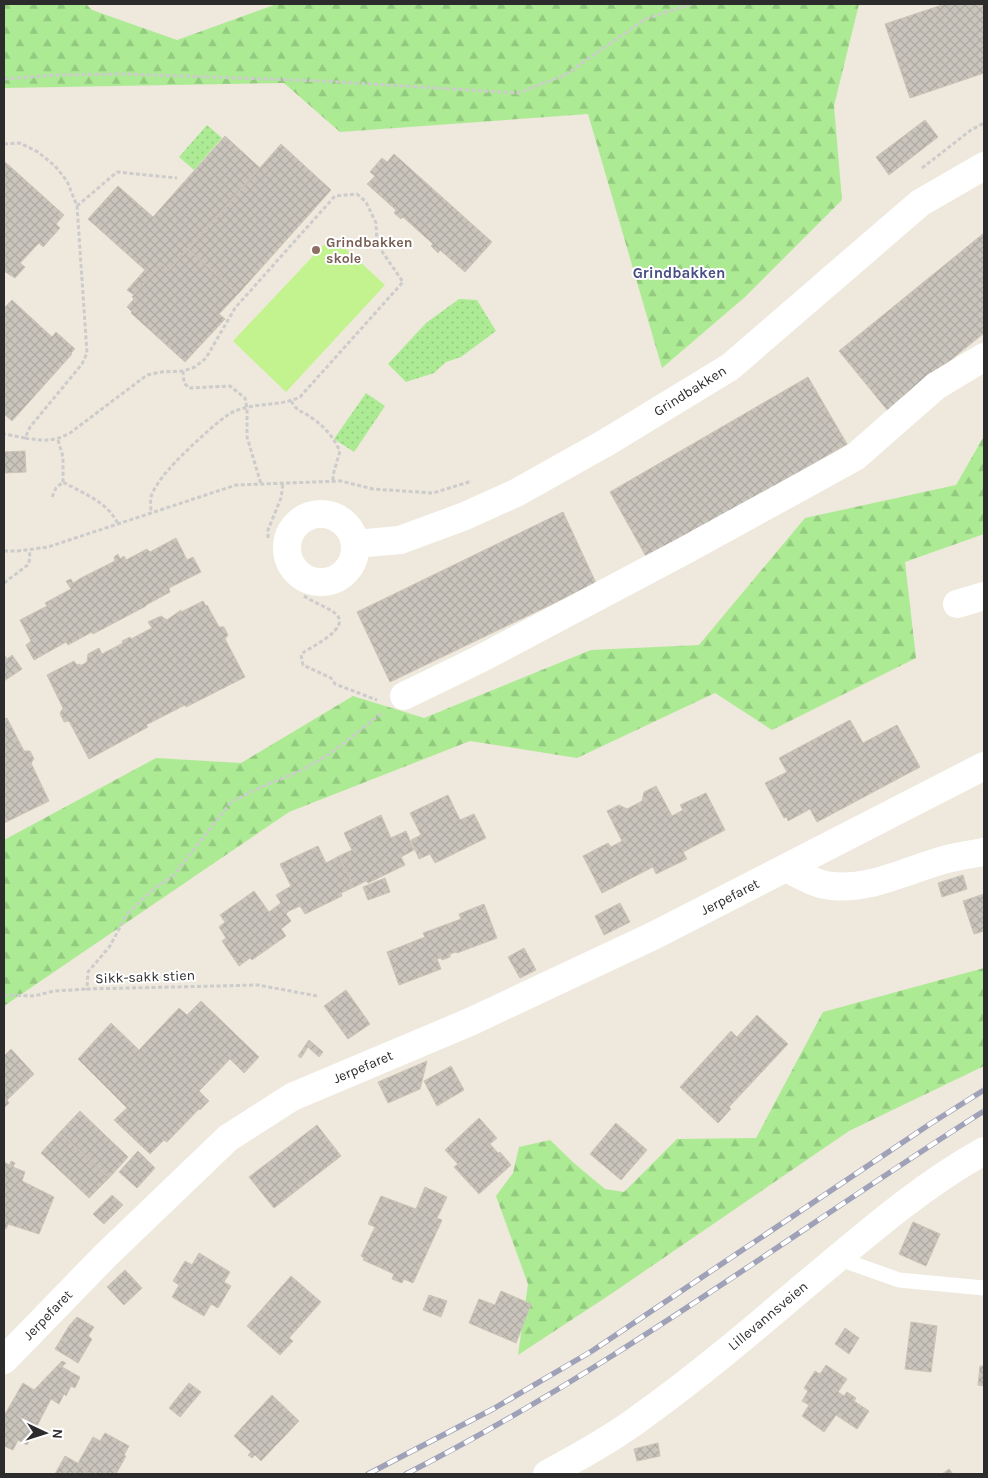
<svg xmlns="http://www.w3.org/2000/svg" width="988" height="1478" font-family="Karla,sans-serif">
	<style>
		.forest { fill: url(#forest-firs) }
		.park { fill: url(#park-dots) }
		.pitch { fill: #c3f38e }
		.building { fill: url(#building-cross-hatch); stroke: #cbc4b6 }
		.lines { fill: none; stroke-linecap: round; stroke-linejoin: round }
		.path { stroke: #ccc; stroke-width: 3; stroke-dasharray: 4 2.5; stroke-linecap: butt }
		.lane { stroke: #fff; stroke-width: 15 }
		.street { stroke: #fff; stroke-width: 28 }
		.secondary { stroke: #fff; stroke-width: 28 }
		.rail-casing { stroke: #9ea1b8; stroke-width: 5.5 }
		.rail { stroke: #fff; stroke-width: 4; stroke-dasharray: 11; stroke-linecap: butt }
		.education-dot { fill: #8d6e63; stroke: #fff; stroke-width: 2 }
		.labels { text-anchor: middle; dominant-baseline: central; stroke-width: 4; stroke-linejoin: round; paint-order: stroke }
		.education-label { font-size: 14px; font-weight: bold; fill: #785e54; stroke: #fff; text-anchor: start }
		.street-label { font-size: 14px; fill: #2c2c2c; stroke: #fff }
		.neighbourhood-label { font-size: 15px; font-weight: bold; fill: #464e82; stroke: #fff }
	</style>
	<defs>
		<pattern id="forest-firs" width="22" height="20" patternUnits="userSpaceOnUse" patternTransform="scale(1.25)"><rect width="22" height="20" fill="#aceb93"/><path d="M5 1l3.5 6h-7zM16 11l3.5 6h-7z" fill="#94ca7f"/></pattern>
		<pattern id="park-dots" width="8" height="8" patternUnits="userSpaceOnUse" patternTransform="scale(1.25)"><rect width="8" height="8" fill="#aceb93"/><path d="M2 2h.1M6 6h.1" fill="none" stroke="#94ca7f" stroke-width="1.8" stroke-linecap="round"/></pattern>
		<pattern id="building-cross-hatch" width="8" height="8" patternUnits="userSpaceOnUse" patternTransform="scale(1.25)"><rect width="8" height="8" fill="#cac5bc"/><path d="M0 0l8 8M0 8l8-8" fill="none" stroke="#aea9a2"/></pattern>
	</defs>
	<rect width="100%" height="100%" fill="#efe8dc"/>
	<path class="forest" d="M4,4H86L92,10L177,40L277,4H859L834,106L842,200L745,297L662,368L588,114L340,132L284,83L4,88Z
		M984,436V534L905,562L916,658L772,730L715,693L577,758L470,741L289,812L4,1006V840L156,758L241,763L353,696L424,718L591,650L699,645L805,518L956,485Z
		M984,968V1066L849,1131L611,1294L518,1355L528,1284L496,1196L513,1173L519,1147L550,1140L575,1164L605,1189L624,1192L677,1139L756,1138L823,1012Z"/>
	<path class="park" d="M207,125L222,138L194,170L179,157Z
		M459,299L477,300L496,331L461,357L446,362L434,373L406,382L388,364L426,323Z
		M366,393L385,406L354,452L334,439Z"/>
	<path class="pitch" d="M332,236L385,285L286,392L233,341Z"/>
	<path class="building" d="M945,4H984V73L910,98L885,24Z
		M925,120L938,137L889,175L876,157Z
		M225,136L260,168L169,270L162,263L134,295L127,290L145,270L88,219L118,186L153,217Z
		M281,144L331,190L238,294L188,249Z
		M394,154L492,242L465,272L440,250L438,253L431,246L433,244L403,217L401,219L394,213L396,210L367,184L375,176L370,172L382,158L387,162Z
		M4,161L64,215L56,224L60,228L43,247L39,243L20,263L25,267L15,278L4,271Z
		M984,233V333L888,411L839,351Z
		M188,249L238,294L219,314L225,319L185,362L131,313L132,312L127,307L134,299L132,297L162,263L169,270Z
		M12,300L52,337L56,332L75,349L71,353L72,354L12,421L4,414V308Z
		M808,377L847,444L648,560L610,492Z
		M25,451L26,472L4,473V452Z
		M563,512L596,583L390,682L357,612Z
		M176,538L187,560L193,557L201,572L169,588L170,592L146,605V606L93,634L92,632L68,645L66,642L34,660L26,645L31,641L20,620L47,606L45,603L71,589L66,581L71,579L73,583L81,578L115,561L114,557L118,554L120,559L124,556L126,560L147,549L150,552Z
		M203,601L206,606L207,605L219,627H224L228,635L225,639L245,677L186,707L185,705L146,725L148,727L89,759L69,721L64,722L60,713L63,708L47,675L74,661L77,665L80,664V666L87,662L88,654L99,648L102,654L123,643L122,641L130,637L131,639L152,628L148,622L161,616L167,620L181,610V612Z
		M4,654L7,659L12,655L22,669L4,681Z
		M7,718L24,751H30L34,759L31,763L49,801L4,823V719Z
		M850,720L863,743L897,725L920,767L817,822L810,809L788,821L787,817L784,818L765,783L787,772L779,758Z
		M656,786L672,816L683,810L680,805L706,793L725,830L683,852L687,859L656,874L653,867L602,893L583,856L608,843L611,847L622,841L607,811L619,805L627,809L642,801L644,792Z
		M448,795L460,820L474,814L486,838L435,863L430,854L419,859L411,840L421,835L410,813Z
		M381,815L391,838L406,831L414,850L401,857L405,865L368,883L366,881L354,887L339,856L352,850L344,833Z
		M318,846L326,863L339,856L354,887L341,893L342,896L305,914L300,906L289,911L281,903L276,895L291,886L280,864Z
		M963,875L967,889L942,897L938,883Z
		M385,878L390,892L368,900L363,887Z
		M254,891L269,912L281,903L289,911L286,914L291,921L281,929L286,936L252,960L250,958L239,966L222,941L226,938L219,927L225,922L220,915Z
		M984,894V931L974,934L963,901Z
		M620,903L630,922L604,935L595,916Z
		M484,904L497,938L457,953L456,952L450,954V957L442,960L441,958L437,959L441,969L399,985L387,952L425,937L423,933L461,919L459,914Z
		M524,948L536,970L520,978L508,957Z
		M346,990L370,1024L348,1039L324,1006Z
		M201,1001L259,1057L244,1073L230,1059L199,1091L209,1101L200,1110L199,1109L167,1142L164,1140L150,1154L114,1120L127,1108L78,1059L111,1023L139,1050L179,1008L187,1015Z
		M757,1015L788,1044L729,1107L731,1109L718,1123L680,1087L731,1031L737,1037Z
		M309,1040L323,1052L319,1057L308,1047L301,1058L298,1056Z
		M11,1049L34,1074L7,1100L9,1103L4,1108V1056Z
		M427,1061L420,1089L388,1103L378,1082Z
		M451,1066L464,1090L437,1106L424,1081Z
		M80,1111L128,1157L109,1178L60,1132Z
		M479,1118L497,1138L490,1144L498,1153L500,1152L511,1165L479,1194L454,1167L458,1164L445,1150Z
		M616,1123L647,1150L621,1180L590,1154Z
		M317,1125L341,1156L274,1208L249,1177Z
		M60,1132L109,1178L89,1198L41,1153Z
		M138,1151L155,1168L137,1188L119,1172Z
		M11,1161L15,1163L13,1167L25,1172L22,1181L54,1197L39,1234L8,1224L6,1229L4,1227V1162L10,1165Z
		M425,1187L447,1197L437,1218L442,1220L413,1283L404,1279L402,1283L392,1279L394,1274L363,1260L364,1258L361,1256L375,1227L368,1224L381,1196L416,1209Z
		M112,1195L123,1205L104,1224L93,1214Z
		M913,1222L940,1234L926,1266L899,1254Z
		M199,1253L230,1272L224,1282L231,1286L218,1308L211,1304L204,1316L172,1297L179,1285L173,1281L185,1261L192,1265Z
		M125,1270L142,1288L124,1305L107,1287Z
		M291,1276L321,1302L289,1338L293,1341L280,1355L247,1326Z
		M501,1291L531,1304L516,1343L469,1323L479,1299L495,1305Z
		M429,1295L447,1301L441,1317L423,1310Z
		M77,1317L94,1327L88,1336L92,1339L78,1363L55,1349L69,1326Z
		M911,1322L937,1326L931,1372L905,1369Z
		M845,1328L859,1338L849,1354L835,1344Z
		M62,1361L66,1363L62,1367L80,1377L75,1388L71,1386L66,1396L64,1394L59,1404L51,1399L27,1445L18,1440L13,1450L4,1446V1416L23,1383L34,1390Z
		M826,1365L847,1379L838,1392L844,1396L847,1392L856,1398L854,1401L869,1411L857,1429L836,1415L824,1432L802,1416L809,1405L802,1401L808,1391L804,1388L815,1371L820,1374Z
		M980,1366H984V1386L978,1385Z
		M189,1383L201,1392L180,1417L169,1408Z
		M272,1395L299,1421L261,1461L255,1455L252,1458L248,1455L251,1452L234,1436Z
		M105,1433L129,1446L124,1455L126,1456L116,1474H91L87,1472L88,1469L78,1463L93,1437L100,1441Z
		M658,1443L660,1456L637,1461L634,1449Z
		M65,1456L88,1469L87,1472L91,1474H55Z
		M949,1469L953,1474H942Z"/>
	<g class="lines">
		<path class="path" d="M4,79L56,75L126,74L323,81L518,93L565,75L645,19L692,4
			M4,144L20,143L38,152L55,166L67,181L77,206L87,353L82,364L30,427L25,438L4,434
			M922,168L971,130L984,123
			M77,206L117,172L177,178
			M183,371L184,383L189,388L230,386L245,398L247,408V437L261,484
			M291,401C299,414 302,410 312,418C325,427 333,437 340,451L333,475V481
			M25,438C43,441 53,442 70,433L147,375L161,372L183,371L195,367L206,358L235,308L335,196L357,194L366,202L376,223L377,244L403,282L300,397C279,407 254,402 233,412C221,417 179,457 170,468C163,476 154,487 151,497C150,502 151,508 151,513
			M58,440L63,457V482
			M52,497L56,488L63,482C84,494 108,502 118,524
			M268,538V530L281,498L283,483
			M4,551H18L48,547L236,485L341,481L373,489L433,493L472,481
			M4,583L29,564L30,550
			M304,596C313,602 327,607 336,614C351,628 313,646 304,652L301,655L303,665L331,678L335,684L377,700
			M4,995L34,996L54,991L87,989
			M317,996L258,985L87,989L88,972L110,946L127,914L156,887L172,877L231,802L259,788L298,772L330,754L383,712"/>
		<path class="lane" d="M837,1258L899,1280L984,1288"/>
		<path class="street" d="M287 548a34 34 0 1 1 68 0a34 34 0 1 1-68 0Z
			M355,544L400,540L465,516L516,493L607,442L730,367L920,203L984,166
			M957,604L984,596
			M404,696L482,658L684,551L855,457L936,386L984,357
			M786,868C800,875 816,885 832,886C872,890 909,869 947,859C959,856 972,854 984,852
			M4,1360L105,1256L228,1138L292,1097L472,1021L655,935L984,766"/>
		<path class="secondary" d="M547,1474C579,1457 612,1439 641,1417C697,1377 750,1332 803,1287C861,1239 919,1187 984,1151"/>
		<g class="rail-casing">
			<path id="rail" d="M368,1474L493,1409L592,1351L930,1124L984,1090
				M406,1474C609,1371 792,1233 984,1111"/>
		</g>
		<use href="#rail" class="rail"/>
	</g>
	<circle class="education-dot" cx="316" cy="250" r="5"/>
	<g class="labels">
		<g class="education-label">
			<text x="326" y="242">Grindbakken<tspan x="326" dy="16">skole</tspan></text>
		</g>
		<g class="street-label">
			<text transform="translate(690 391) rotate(-32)">Grindbakken</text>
			<text transform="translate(730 897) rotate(-27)">Jerpefaret</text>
			<text transform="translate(145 977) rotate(-2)">Sikk-sakk stien</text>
			<text transform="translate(363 1067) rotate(-23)">Jerpefaret</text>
			<text transform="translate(48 1315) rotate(-46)">Jerpefaret</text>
			<text transform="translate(768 1316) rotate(-40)">Lillevannsveien</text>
		</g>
		<g class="neighbourhood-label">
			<text x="679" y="273">Grindbakken</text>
		</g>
	</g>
	<rect width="988" height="1478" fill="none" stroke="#2c2c2c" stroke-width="10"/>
	<g transform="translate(45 1433) rotate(94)" stroke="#ffffff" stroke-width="4" paint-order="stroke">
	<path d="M0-4L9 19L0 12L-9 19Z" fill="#2c2c2c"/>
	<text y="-8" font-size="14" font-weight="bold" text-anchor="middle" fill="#2c2c2c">N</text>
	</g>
</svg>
